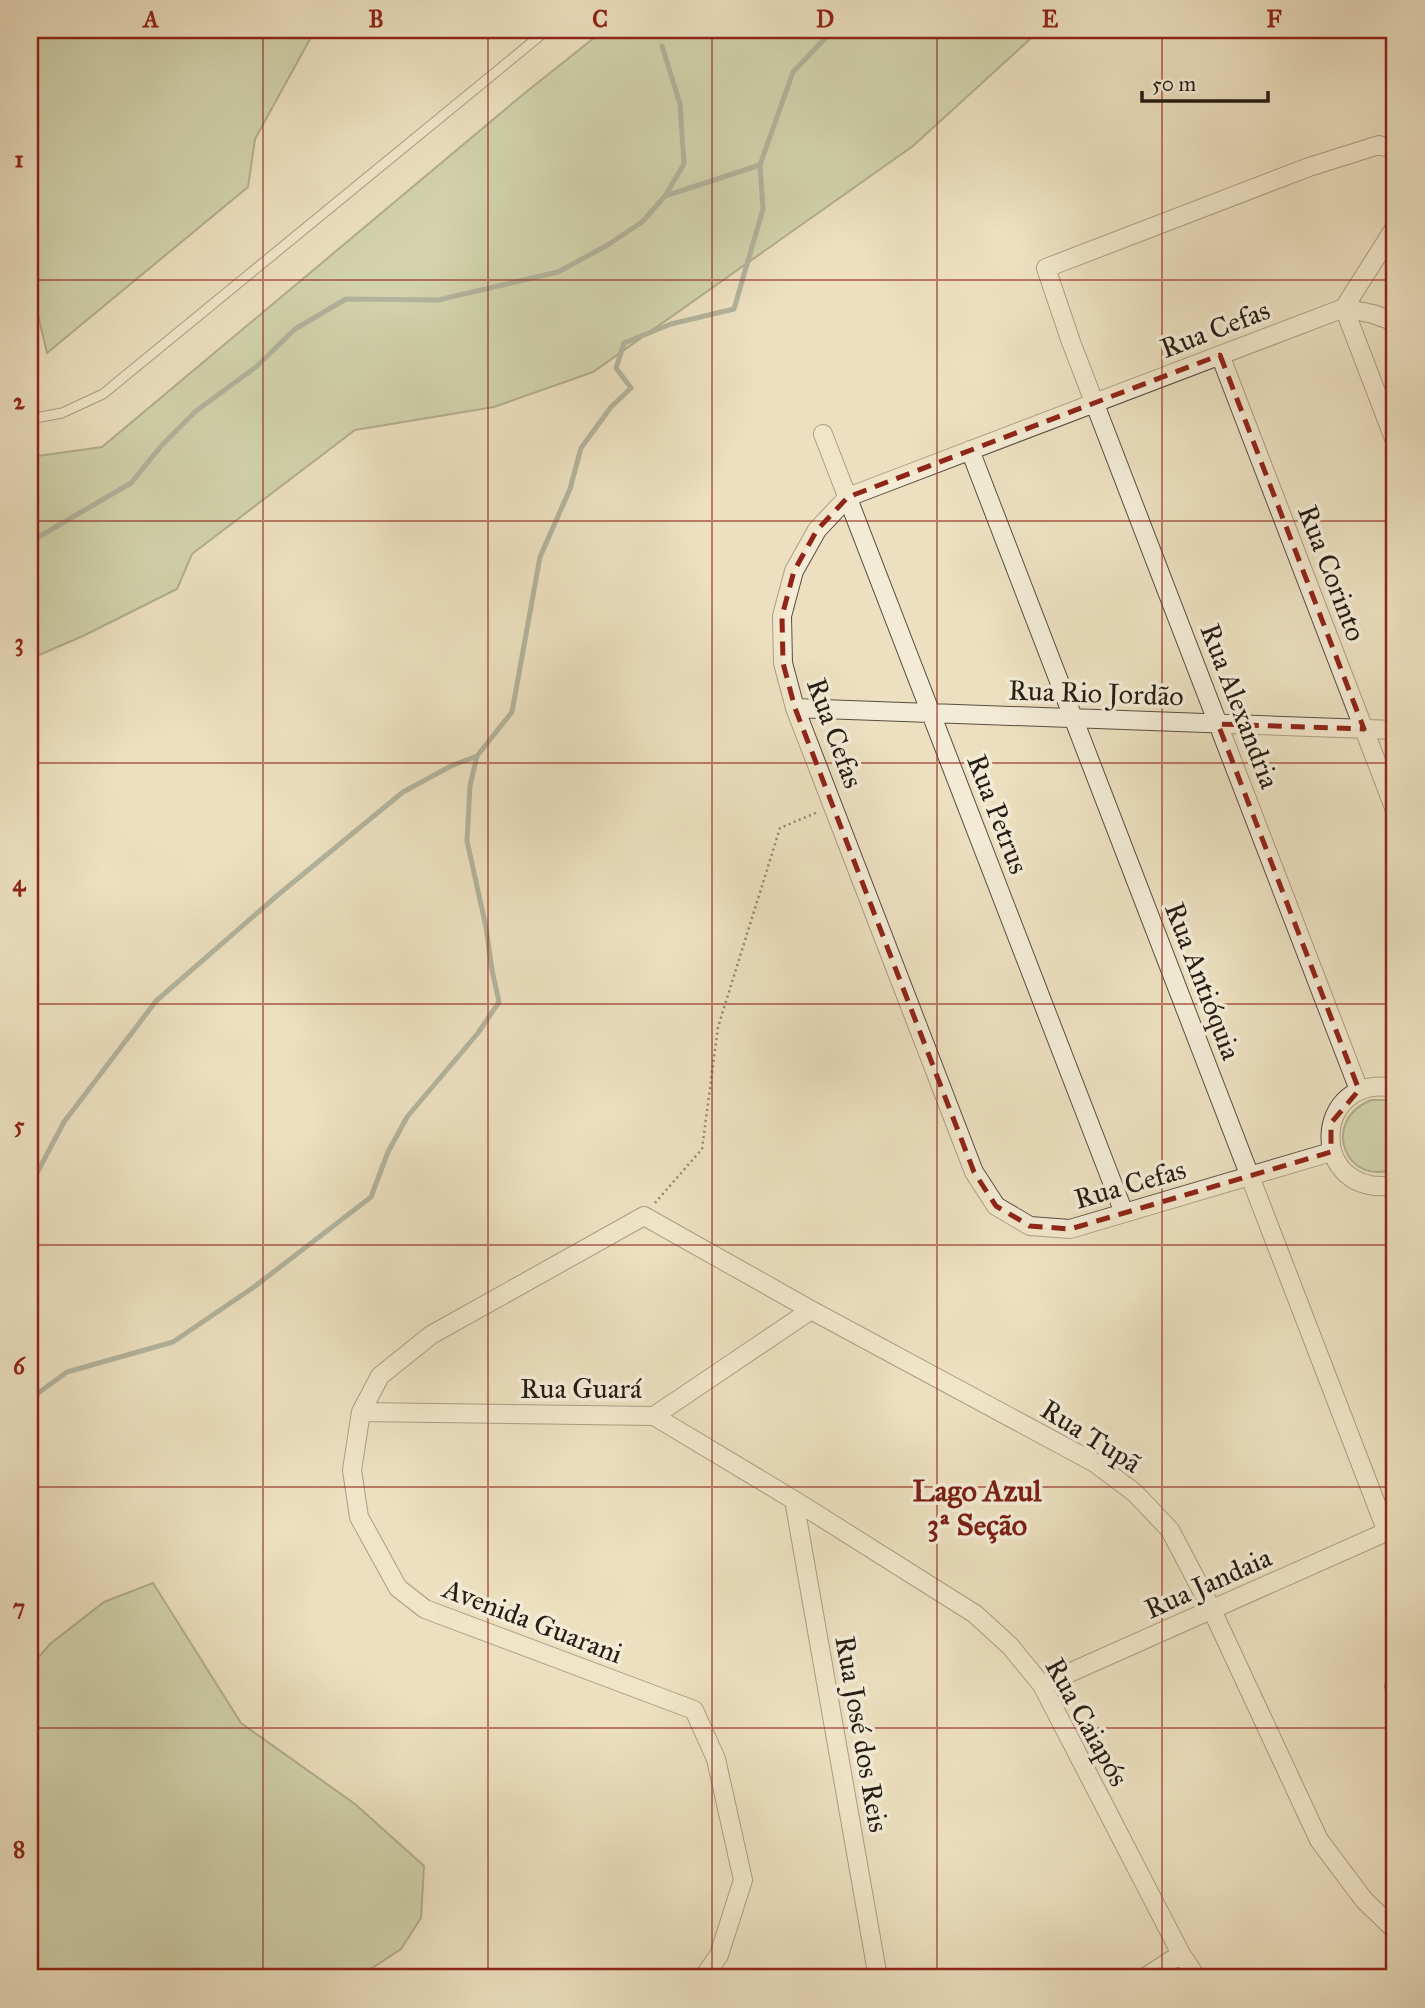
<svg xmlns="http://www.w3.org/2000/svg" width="1425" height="2008" font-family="'IM FELL Great Primer',serif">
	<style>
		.green { fill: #b2c397; stroke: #6c7056; stroke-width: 2 }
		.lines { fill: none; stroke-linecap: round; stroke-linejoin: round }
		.stream { stroke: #6b7d71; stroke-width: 5 }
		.lane-casing { stroke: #584e40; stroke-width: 11 }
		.street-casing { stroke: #584e40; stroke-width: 20 }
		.path { stroke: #261d15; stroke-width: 2.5; stroke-dasharray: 2 3.5; stroke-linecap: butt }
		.lane { stroke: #f3ebd6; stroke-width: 9 }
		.street { stroke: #f3ebd6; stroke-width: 18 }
		.marked { fill: none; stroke: #8f2418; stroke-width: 5; stroke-dasharray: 14 9; stroke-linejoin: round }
		.grid { fill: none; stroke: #8f2418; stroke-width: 2; stroke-opacity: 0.55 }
		.labels { text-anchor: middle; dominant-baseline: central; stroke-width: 7; stroke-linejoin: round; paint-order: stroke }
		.street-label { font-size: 28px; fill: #261d15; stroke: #f3ebd6 }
		.neighbourhood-label { font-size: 30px; font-weight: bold; fill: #7a1f14; stroke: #f3ebd6 }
		.neatline { fill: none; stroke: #8f2418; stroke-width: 2.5 }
		.grid-label { font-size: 23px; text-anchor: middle; font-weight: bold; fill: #8f2418 }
	</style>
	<rect width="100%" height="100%" fill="#ece0c0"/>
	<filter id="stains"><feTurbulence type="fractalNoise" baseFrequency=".00286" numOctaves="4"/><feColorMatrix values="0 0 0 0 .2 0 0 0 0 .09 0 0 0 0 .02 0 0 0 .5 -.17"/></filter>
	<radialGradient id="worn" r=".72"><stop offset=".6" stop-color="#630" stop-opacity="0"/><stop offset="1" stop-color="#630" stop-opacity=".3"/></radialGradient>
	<path class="green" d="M30,30H315L255,139L248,187L47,353L30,281Z
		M604,30H1040L913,146L593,372L494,407L355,430L192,554L177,589L85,635L30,659V457L102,447L526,92Z
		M1371,1100H1384L1395,1104V1168C1348,1189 1318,1122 1371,1100Z
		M153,1583L241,1723L355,1804L424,1866L421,1918L401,1949L357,1978H30V1667L50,1644L104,1602Z"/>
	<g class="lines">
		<path class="stream" d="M662,46L680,104L684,164L665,196
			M30,542L131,483L162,445L196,411L256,367L295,329L346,299L438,300L558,272L606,246L642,222L665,196L760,165L793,72L833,30
			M30,1186L64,1122L156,1001L279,894L403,792L451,766L477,756
			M30,1399L67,1372L173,1342L254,1287L371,1197L388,1152L407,1117L478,1033L499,1002L492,970L486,927L467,841L470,786L477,756L512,712L540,557L570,489L581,448L611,407L631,388L616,368L624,343L671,324L734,309L763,209L760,165"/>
		<g class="lane-casing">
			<path id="lane" d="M30,419L62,413L103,394L547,30"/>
		</g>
		<g class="street-casing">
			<path id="street" d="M1344,308L1395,441
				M1344,308L1394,229
				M1220,355L1395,810
				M823,434L1124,1213
				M970,450L1387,1532
				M795,708L1395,730
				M1395,1088C1311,1072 1307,1199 1395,1185
				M1359,1090L1071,342L1046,268L1309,167L1379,145L1395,150
				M1331,1152L1070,1229L1030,1226L996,1206L974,1172L795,708L783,663L782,616L794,571L817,530L848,497L1344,308L1373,314L1395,322
				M361,1412L654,1416L811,1310
				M654,1416L794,1500L975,1614L1010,1646L1042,1685L1181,1954L1197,1978
				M794,1500L878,1978
				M1042,1685L1395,1528
				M1394,1686L1395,1687
				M703,1978L719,1955L743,1880L716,1759L694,1710L425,1609L398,1588L359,1517L352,1470L361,1412L380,1376L431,1335L644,1216L811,1310L1095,1463L1135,1493L1170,1530L1212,1610L1319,1840L1364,1900L1395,1930
				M1144,1978L1181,1954"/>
		</g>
		<path class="path" d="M655,1203L702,1149L718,1027L780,828L818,812"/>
		<use href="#lane" class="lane"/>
		<use href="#street" class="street"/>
	</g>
	<path d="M0 0H1425V2008H0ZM1220,355L1364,729L1218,724L1359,1090L1331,1123V1152L1070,1229L1030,1226L996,1206L974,1172L795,708L783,663L782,616L794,571L817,530L848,497Z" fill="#ece0c0" fill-opacity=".55" fill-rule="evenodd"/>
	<path class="marked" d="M1220,355L1364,729L1218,724L1359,1090L1331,1123V1152L1070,1229L1030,1226L996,1206L974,1172L795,708L783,663L782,616L794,571L817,530L848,497Z"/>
	<path class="grid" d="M263,30V1978M488,30V1978M712,30V1978M937,30V1978M1162,30V1978M30,280H1395M30,521H1395M30,763H1395M30,1004H1395M30,1245H1395M30,1487H1395M30,1728H1395"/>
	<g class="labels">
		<g class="street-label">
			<text transform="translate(1215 329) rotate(-21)">Rua Cefas</text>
			<text transform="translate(1332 573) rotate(69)">Rua Corinto</text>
			<text transform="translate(1096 693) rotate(2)">Rua Rio Jordão</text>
			<text transform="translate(1240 706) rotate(69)">Rua Alexandria</text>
			<text transform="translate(835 733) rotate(70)">Rua Cefas</text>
			<text transform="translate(998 814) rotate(69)">Rua Petrus</text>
			<text transform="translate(1203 981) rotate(69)">Rua Antióquia</text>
			<text transform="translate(1130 1184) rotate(-16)">Rua Cefas</text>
			<text x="581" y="1388">Rua Guará</text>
			<text transform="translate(1091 1436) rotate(32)">Rua Tupã</text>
			<text transform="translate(1208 1583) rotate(-24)">Rua Jandaia</text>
			<text transform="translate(533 1621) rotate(21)">Avenida Guarani</text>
			<text transform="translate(1087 1722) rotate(61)">Rua Caiapós</text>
			<text transform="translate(862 1734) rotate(80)">Rua José dos Reis</text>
		</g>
		<g class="neighbourhood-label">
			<text x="977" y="1491">Lago Azul<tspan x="977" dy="34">3ª Seção</tspan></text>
		</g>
	</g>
	<rect width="1425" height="2008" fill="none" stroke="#ece0c0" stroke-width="77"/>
	<path d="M1142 91v10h126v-10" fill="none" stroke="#261d15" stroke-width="3.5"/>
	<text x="1152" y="91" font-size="21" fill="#261d15" stroke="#f3ebd6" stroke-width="5" paint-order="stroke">50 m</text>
	<rect x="38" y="38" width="1348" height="1931" class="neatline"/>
	<g class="grid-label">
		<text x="151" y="27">A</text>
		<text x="376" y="27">B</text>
		<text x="600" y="27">C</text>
		<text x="825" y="27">D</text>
		<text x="1050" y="27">E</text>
		<text x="1274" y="27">F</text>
		<text x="19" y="167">1</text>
		<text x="19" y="409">2</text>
		<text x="19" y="650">3</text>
		<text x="19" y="891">4</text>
		<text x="19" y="1133">5</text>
		<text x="19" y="1374">6</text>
		<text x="19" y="1615">7</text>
		<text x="19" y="1857">8</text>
	</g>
	<rect width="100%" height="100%" filter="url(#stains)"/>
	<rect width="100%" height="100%" fill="url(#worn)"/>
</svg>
